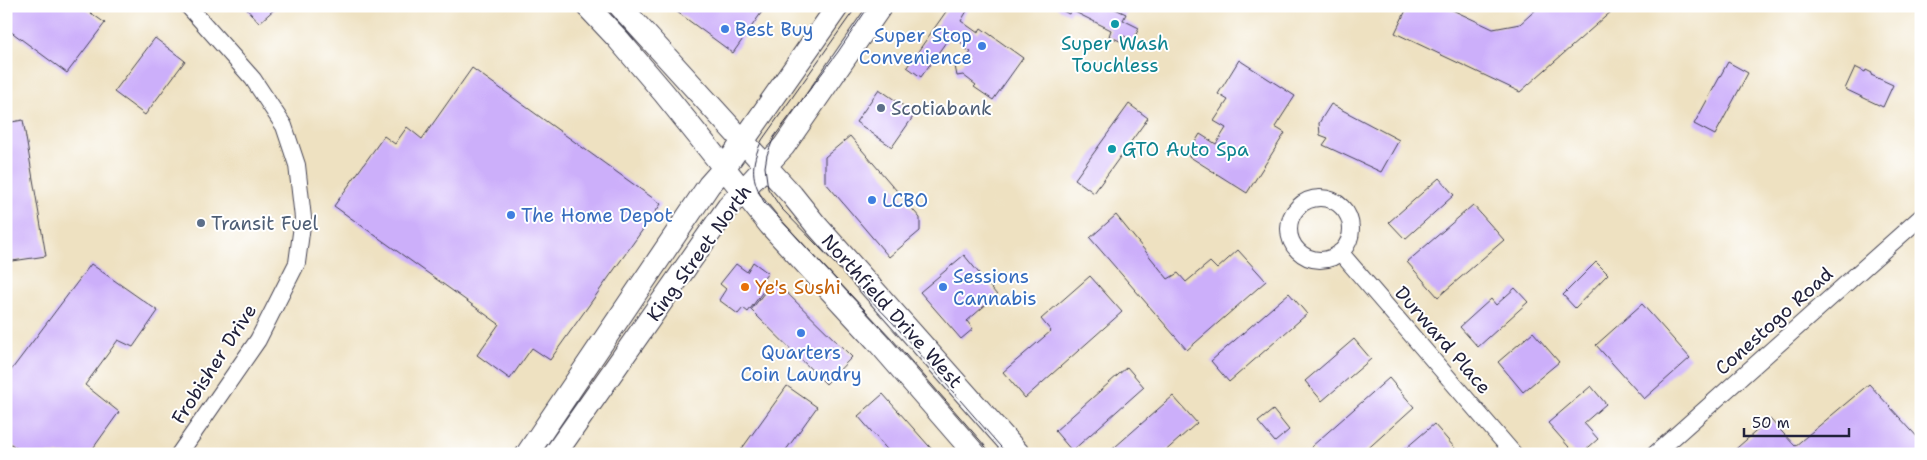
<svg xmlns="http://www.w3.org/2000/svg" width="1927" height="460" font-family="'Shantell Sans',sans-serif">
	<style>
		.building { fill: #ccaffa }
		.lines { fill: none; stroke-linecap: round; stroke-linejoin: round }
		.street-casing { stroke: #413f4f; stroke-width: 18 }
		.secondary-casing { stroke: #413f4f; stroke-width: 24 }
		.street { stroke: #fff; stroke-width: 16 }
		.secondary { stroke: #fff; stroke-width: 22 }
		.tram { stroke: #22223b; stroke-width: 1 }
		.culture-dot { fill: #0f9aa8; stroke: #fff; stroke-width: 2 }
		.shop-dot { fill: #3f7fe0; stroke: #fff; stroke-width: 2 }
		.service-dot { fill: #5c6f8a; stroke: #fff; stroke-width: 2 }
		.food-dot { fill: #e8710a; stroke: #fff; stroke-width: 2 }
		.labels { text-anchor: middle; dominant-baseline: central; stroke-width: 4; stroke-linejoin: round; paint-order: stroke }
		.shop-label { font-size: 19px; fill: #366cbe; stroke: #fff; text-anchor: start }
		.culture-label { font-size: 19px; fill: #0d838f; stroke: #fff }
		.service-label { font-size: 19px; fill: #4e5e75; stroke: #fff; text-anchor: start }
		.street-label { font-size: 19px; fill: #22223b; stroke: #fff }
		.food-label { font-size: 19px; fill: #c56008; stroke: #fff; text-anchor: start }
	</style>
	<rect width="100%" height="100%" fill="#fff"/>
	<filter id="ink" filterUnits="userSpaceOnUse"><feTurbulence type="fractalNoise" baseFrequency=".02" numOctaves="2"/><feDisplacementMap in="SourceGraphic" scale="10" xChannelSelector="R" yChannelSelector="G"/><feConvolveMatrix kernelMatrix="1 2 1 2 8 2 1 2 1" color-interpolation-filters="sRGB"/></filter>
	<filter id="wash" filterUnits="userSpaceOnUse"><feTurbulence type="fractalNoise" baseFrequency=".0096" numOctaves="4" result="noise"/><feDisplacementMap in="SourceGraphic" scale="20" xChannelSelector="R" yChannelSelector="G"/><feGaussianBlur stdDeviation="1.12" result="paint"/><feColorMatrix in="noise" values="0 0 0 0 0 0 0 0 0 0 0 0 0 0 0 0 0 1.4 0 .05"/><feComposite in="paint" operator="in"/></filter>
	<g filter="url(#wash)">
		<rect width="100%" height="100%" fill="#eee1c1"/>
		<g id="blocks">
			<path class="building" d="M6,6H81L105,23L67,73L6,28Z
				M244,6H278L259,23Z
				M669,6H766L733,53Z
				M950,6H970L961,21L978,33L981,28L1023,58L993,100L974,87L976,85L963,75L957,76L955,66L961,65L971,52L966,49L967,47L951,35L921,77L907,67Z
				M1057,6H1109L1126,14L1123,20L1139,28L1133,41L1124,36L1122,42L1109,36L1111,30L1071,10L1069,14L1057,8Z
				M1408,6H1444L1493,29L1520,24L1540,6H1614L1613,10L1520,92L1395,33Z
				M155,38L185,61L145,115L114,92Z
				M1239,60L1295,96L1275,127L1285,133L1247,193L1187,155L1200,134L1216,144L1226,128L1214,121L1228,100L1218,94Z
				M1728,62L1748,73L1715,135L1694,124Z
				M1855,67L1865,72L1866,70L1872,73L1871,75L1893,85L1883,107L1845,89Z
				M472,68L661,204L550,360L532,348L510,379L477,355L499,324L334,206L384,136L395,144L407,127L422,139Z
				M879,89L915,114L892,147L856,122Z
				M1129,104L1148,118L1094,193L1075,179Z
				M1331,104L1399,140L1381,172L1323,145L1328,138L1320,135L1319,123Z
				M23,120L46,256L6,262V123Z
				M850,136L920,218V231L889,257L825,182V157Z
				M1439,178L1454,195L1405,239L1389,222Z
				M1473,205L1504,240L1438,297L1407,262Z
				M1116,215L1168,279L1178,273L1186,282L1210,262L1217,269L1238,250L1266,281L1187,350L1090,238Z
				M964,255L997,295L967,321L973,329L961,339L920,292Z
				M753,262L768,273L761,282L767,286L748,312L743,308L738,314L719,300L726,289L720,284L736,264L747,272Z
				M1596,262L1608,274L1575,308L1563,295Z
				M91,264L158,311L133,347L118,340L85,385L119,412L89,454H24L6,440V377Z
				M1090,276L1122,312L1025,398L1003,372L1051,331L1041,319Z
				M774,280L852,357L826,384L751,310Z
				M1515,288L1528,302L1478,347L1460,327L1491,299L1496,305Z
				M1289,293L1307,314L1229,382L1211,361Z
				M1642,304L1690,358L1644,399L1596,345Z
				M1533,332L1559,362L1523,392L1498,362Z
				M1354,339L1371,359L1322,401L1305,381Z
				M1127,367L1144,387L1072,451L1055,431Z
				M1389,378L1414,407L1362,454H1317L1311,447Z
				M1869,384L1921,441V454H1730L1770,419L1795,446Z
				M787,386L817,407L783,454H738Z
				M1591,386L1606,404L1584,423L1598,439L1581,454H1575L1548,423Z
				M883,394L936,454H891L858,416Z
				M1173,396L1197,423L1162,454H1107Z
				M1273,410L1289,430L1275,442L1258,422Z
				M1434,424L1460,454H1399Z"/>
		</g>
	</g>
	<g filter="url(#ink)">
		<use href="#blocks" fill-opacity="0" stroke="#413f4f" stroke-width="1"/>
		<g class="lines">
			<g class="street-casing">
				<path id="street" d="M1289 229a31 31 0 1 1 62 0a31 31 0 1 1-62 0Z
					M1340,252L1514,454
					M179,454L258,340L297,263L303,218L297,165L284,126L253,79L188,6
					M1655,454L1921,217"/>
			</g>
			<g class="secondary-casing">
				<path id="secondary" d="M587,6L618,39L664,93L770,225L877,341L975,454
					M620,6L792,195L816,225L1019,454
					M527,454L709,185L725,167L838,6
					M555,454L728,207L784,146L881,6"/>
			</g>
			<use href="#street" class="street"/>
			<use href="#secondary" class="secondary"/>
			<path class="tram" d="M857,6L762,140C750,166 751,178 764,202L892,339L992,454
				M869,6L838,52L774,137L767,155L765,167L768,189L781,208L893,323L1007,454"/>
		</g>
	</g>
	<g class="culture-dot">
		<circle cx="1115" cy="24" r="5"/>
		<circle cx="1112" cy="149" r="5"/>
	</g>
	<g class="shop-dot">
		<circle cx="725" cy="29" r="5"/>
		<circle cx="982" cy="46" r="5"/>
		<circle cx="872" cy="200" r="5"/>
		<circle cx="511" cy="215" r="5"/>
		<circle cx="943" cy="287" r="5"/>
		<circle cx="801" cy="333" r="5"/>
	</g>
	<g class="service-dot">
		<circle cx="881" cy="108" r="5"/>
		<circle cx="201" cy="223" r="5"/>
	</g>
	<circle class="food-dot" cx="745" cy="287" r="5"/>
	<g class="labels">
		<g class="shop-label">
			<text x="735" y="29">Best Buy</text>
			<text x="972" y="35" text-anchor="end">Super Stop<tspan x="972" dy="22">Convenience</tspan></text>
			<text x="882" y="200">LCBO</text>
			<text x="521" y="215">The Home Depot</text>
			<text x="953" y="276">Sessions<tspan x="953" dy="22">Cannabis</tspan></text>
			<text x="801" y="352" text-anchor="middle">Quarters<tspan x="801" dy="22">Coin Laundry</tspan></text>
		</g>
		<g class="culture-label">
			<text x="1115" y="43">Super Wash<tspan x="1115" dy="22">Touchless</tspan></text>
			<text x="1122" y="149" text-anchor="start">GTO Auto Spa</text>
		</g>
		<g class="service-label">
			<text x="891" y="108">Scotiabank</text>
			<text x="211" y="223">Transit Fuel</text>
		</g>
		<g class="street-label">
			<text transform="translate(699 253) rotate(-54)">King Street North</text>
			<text transform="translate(892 311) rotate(48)">Northfield Drive West</text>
			<text transform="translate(1774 321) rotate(-42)">Conestogo Road</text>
			<text transform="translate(1443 340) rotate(49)">Durward Place</text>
			<text transform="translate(214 364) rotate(-57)">Frobisher Drive</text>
		</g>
		<g class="food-label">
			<text x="755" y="287">Ye's Sushi</text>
		</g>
	</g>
	<rect width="1927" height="460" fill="none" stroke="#fff" stroke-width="25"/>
	<path d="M1744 428v8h105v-8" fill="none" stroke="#22223b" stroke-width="2.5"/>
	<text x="1752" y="428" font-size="15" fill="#22223b" stroke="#ffffff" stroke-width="4" paint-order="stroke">50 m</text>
</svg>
